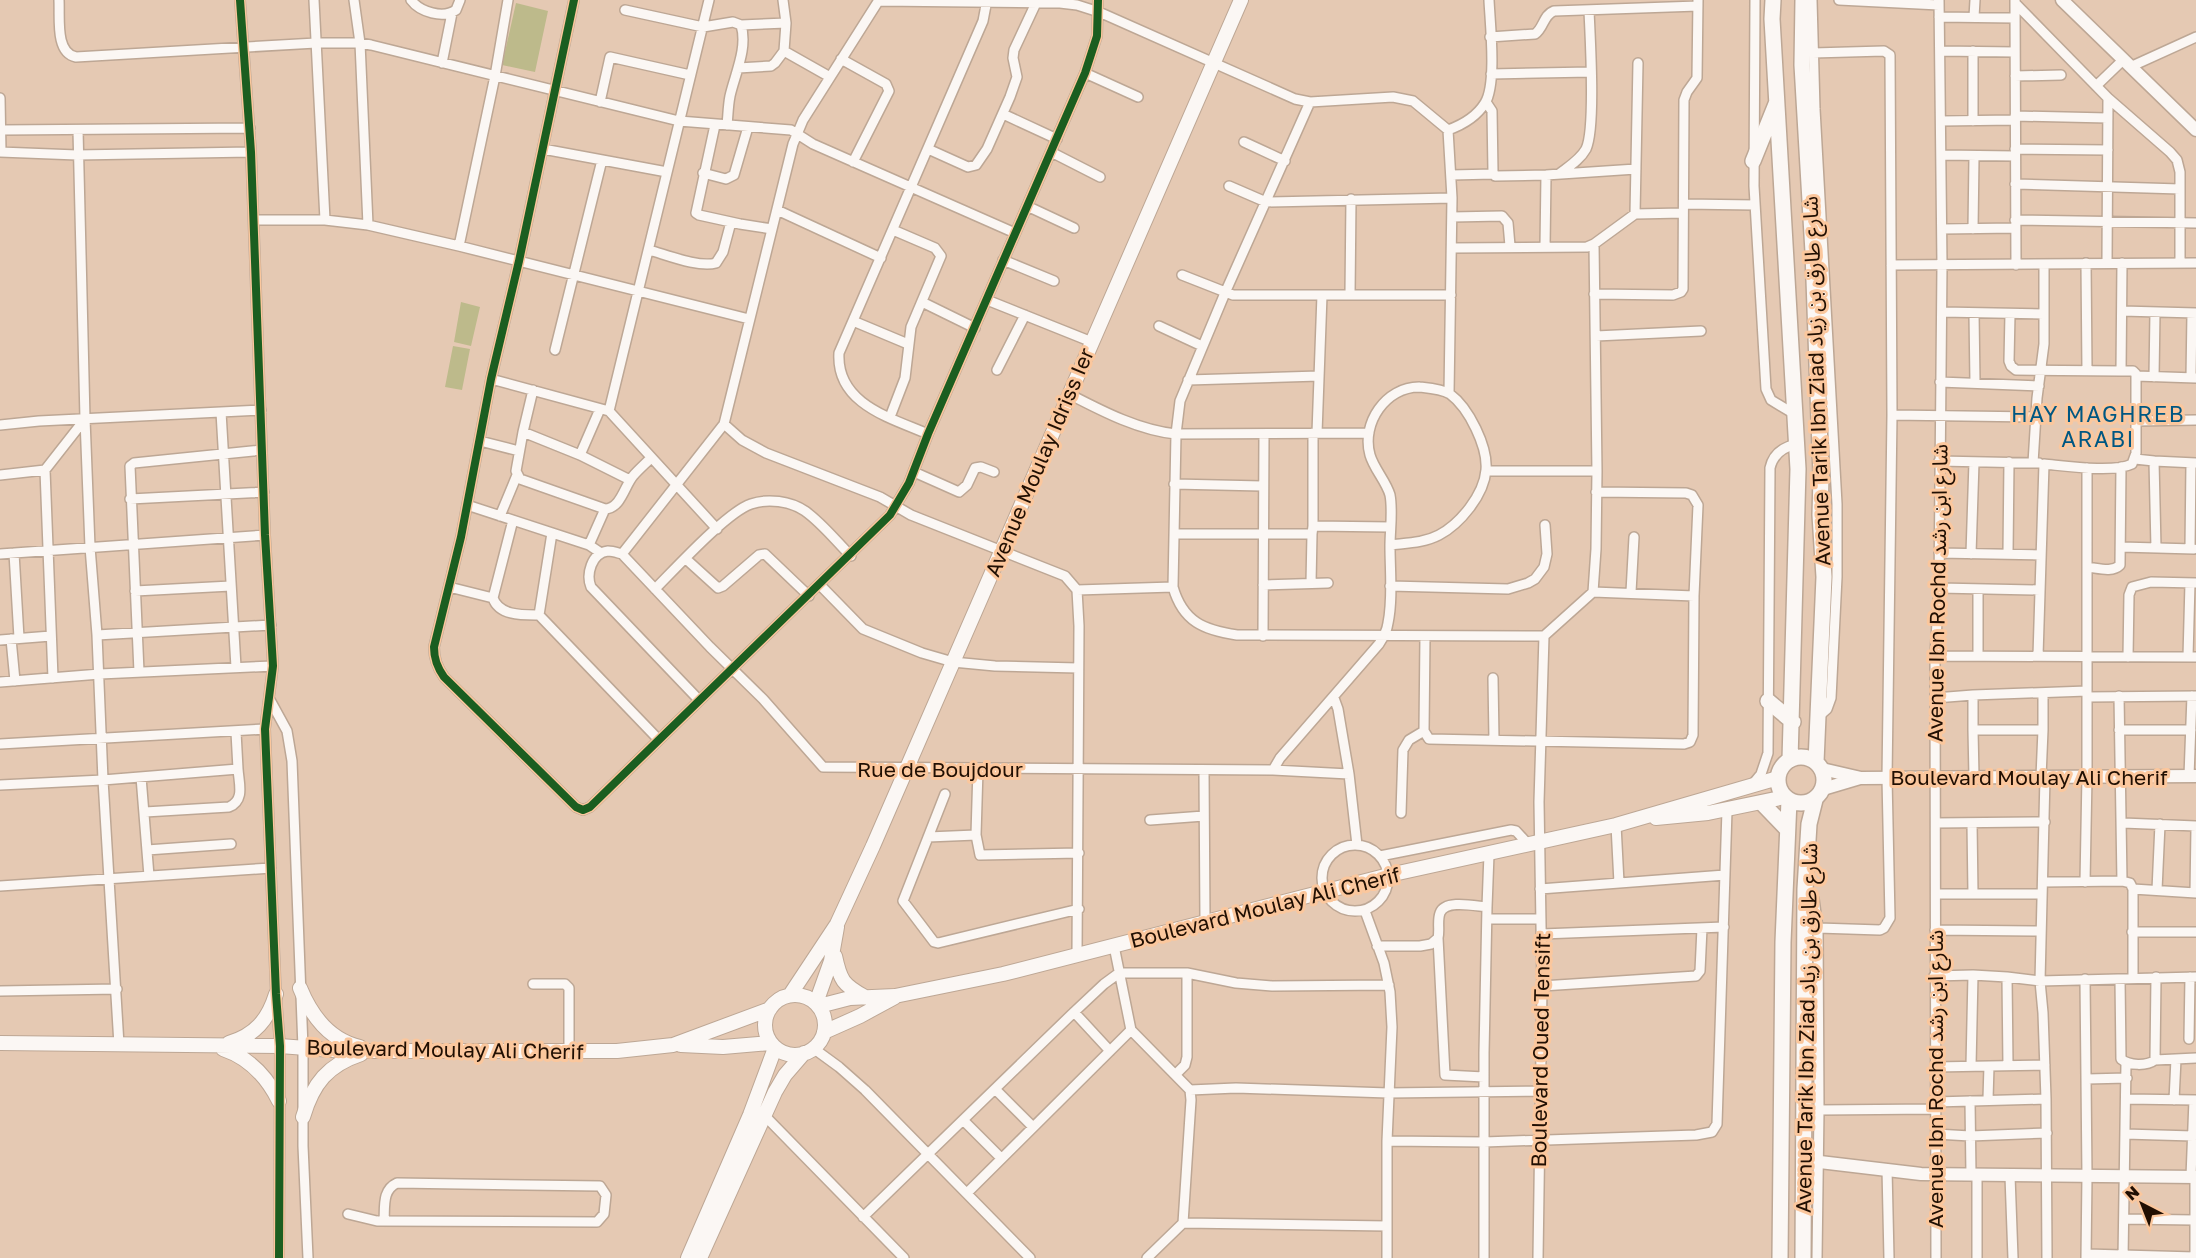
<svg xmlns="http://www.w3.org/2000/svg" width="2196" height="1258" font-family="'Golos Text','Noto Sans Arabic',sans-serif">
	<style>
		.green { fill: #bdba8b }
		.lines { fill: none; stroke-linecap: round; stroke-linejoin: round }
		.minor-casing { stroke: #bda795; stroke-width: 12 }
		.tertiary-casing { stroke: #bda795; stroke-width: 15 }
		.secondary-casing { stroke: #bda795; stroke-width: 16 }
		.primary-casing { stroke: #bda795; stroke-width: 18 }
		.minor { stroke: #fbf7f4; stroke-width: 9 }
		.tertiary { stroke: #fbf7f4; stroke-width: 12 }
		.secondary { stroke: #fbf7f4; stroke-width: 14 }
		.primary { stroke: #fbf7f4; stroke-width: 15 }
		.cycleway-casing { stroke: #fbc79d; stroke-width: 11 }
		.cycleway { stroke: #1b5e20; stroke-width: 8 }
		.labels { text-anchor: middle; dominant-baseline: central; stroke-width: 6; stroke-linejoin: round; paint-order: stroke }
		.street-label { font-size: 21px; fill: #210f02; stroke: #fbc79d }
		.neighbourhood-label { font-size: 22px; letter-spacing: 1.5px; fill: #005782; stroke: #fbc79d }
	</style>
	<rect width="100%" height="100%" fill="#e5c9b3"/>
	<path class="green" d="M516,3L548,11L535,72L502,65Z
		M461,302L480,307L471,346L454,342Z
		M453,346L470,349L462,390L445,387Z"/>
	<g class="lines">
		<g class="minor-casing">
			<path id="minor" d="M59,0C60,18 55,53 76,57L316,43H360L371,45L679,121L791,130L813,144L1015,233
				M240,0L251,152L265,535L273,666L265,729L276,994L280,1046L279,1258
				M314,0L325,220
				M354,0L360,43L368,225
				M411,0C420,12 443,19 456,10L460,0
				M574,0L519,261L491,379L461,537L434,647C434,659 437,667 444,677L576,807L583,810L590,807L890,515L909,483L928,434L1085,73L1097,36L1098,0
				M783,0L786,23L784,51
				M1755,0L1754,186L1766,389L1771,400L1796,415
				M1812,0L1815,109L1837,504V577L1831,698L1827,709L1819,716
				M1839,0L1939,5
				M2015,0V3L2108,98L2170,152L2177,160L2180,172V263
				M879,1L1060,3L1077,5L1099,12L1295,99L1310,102L1393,97L1413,101L1448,130C1462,125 1477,116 1485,103C1497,84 1490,23 1489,0
				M2015,3L2016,265
				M625,10L703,27L733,22L741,25C748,48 735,74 730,96C728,106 728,116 727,125
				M1939,17L2015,18
				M1974,17L1975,0
				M741,25L786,23
				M1490,37L1535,34C1544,28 1543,15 1554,11L1698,6
				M1940,51L2015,52
				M1973,51V121
				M1813,53L1884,51L1890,55L1892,415L1887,778L1890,918L1884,928L1880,930L1818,928
				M841,59L886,84L889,91L853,162
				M442,63L452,13
				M1638,63L1635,214L1683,213
				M2130,67L2196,37
				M738,68L771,66L775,63L784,51L830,77
				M1085,73L1138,97
				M1491,74L1591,72
				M2015,76L2061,75
				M2096,86L2123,60
				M0,98L1,152
				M600,102L610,57L690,75
				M1310,102L1225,293L1180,401L1176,434L1173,587C1183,622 1204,630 1237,635L1544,636L1593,592L1694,596
				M1486,102L1492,111L1493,172L1495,176L1546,175L1636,169
				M1003,114L1057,139
				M2015,116L2108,118
				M1941,121L2015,120
				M715,125L696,213L699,215L740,224L772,229
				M2,130L250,128
				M78,130L85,419L90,547L97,635L103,780L119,1045
				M1448,130L1452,198L1449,393
				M1244,142L1285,161
				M543,149L667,172
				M928,149L968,167L976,165L987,149L1010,97L1017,77L1013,58L1014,50L1036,3
				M2015,149L2108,150
				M0,152L77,155L251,152
				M1051,152L1100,177
				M1941,155L2015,156
				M703,173L726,179L734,175L748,127
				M1559,174C1568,167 1580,160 1586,149C1596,128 1590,37 1589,10
				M1451,175L1494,174
				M2015,184L2180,189
				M1229,186L1266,202L1452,198
				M1684,204L1755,205
				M1027,206L1074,228
				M777,210L881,258
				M1452,217L1502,216L1508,223L1510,246
				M254,220H325L368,225L459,246L749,319
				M2015,220L2196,223
				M1942,229L2015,228
				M1973,229L1974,157
				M459,246L495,76L508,0
				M1545,247L1546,175
				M1452,248L1587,247L1594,244L1635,214
				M649,250C667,255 699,268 716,263L723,252L731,222
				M1003,260L1054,281
				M2086,263L2087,370
				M2107,263L2108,98
				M1891,265L2196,263
				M1182,275L1233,295H1451
				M1594,294L1673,295L1681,292L1683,289L1684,100L1687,92L1697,78L1698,0
				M1350,295L1351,199
				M987,300L1092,342
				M922,302L975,328
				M2122,311L2196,313
				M1942,312L2044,314
				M1974,313L1975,383
				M2010,314L2009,361L2011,366L2016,370L2121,371H2133L2136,374V453L2132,464C2114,473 2066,466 2044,464L2038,656
				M853,321L908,344
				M1159,326L1202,346
				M1596,336L1701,331
				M555,350L602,160
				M997,370L1025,315
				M2121,371L2122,263
				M2136,376L2196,378
				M2154,377L2155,312
				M2191,378L2192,313
				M491,379L609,411L717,529
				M1188,380L1319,376
				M1940,382L2039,386
				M1069,394C1102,411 1138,430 1176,434L1369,433
				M609,411L709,0
				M221,412L236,667
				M1892,415L2036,417
				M890,417L905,378L911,327L941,256L935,248L893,230
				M2135,421L2196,420
				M724,424L742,440L766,453L880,497L911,515L1065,576L1077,590L1079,626L1077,955
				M0,425L39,421L261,410
				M523,432L533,390
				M1313,433V526
				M1317,433L1322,295
				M928,434C891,418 836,404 839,353L983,21L987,0
				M480,441L519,451
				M580,455L600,409
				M2135,459L2154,461L2156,548
				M1939,461L2039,463
				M2154,461L2196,463
				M2033,463L2037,398L2044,344V264
				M45,470L53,678
				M1486,471H1597
				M914,472L959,492L967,485L975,468L981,467L994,472
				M0,475L45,470L85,419
				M630,480L580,455L523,432L516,471L520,479L605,509C621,508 624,487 633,476C638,470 645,464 651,458
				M1174,484L1262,486
				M130,499L264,492
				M467,505L589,545L601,553
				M500,516L517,475
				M513,520L493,598C499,616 523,615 539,615
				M552,533L539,615L659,740
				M1174,534H1312L1313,526L1390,527
				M589,545L605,509
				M2121,547L2194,549
				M2190,549L2191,463
				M14,553L19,638
				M1939,553L2041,555
				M0,554L265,535
				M622,554L710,647L763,699L823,767L1273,770L1349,774
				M622,554L724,424L793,144L803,120L879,0
				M622,554C618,553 613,551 608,551C591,553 586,575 591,587L699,700
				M1971,554L1974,462
				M2008,554L2009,462
				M686,559L718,588L723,586L759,555L765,554L809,596
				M2087,567C2098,568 2112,573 2120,565L2121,467
				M1311,583L1312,534
				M820,585L863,629L922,653L953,662L995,666L1078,668
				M1263,585L1328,583
				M1390,586L1508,589L1528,583L1535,579L1544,567L1547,554L1545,525
				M449,587L493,598
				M1939,588L2040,590
				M655,589C676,568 727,512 751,504C768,498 790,501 805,511C822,523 836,541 851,556
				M1077,590L1173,587
				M135,591L231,586
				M1593,592L1596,549L1597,471L1594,244
				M1631,592L1634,537
				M97,635L271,625
				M1263,636L1264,434
				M1425,636L1424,731L1429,739L1684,744L1690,742L1693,735L1694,596L1698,505L1692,495L1686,493L1596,492
				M11,639L15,681
				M0,640L51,636
				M1935,656L2196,657
				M1978,656V589
				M2128,657L2129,595L2132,587L2151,582L2196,583
				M2188,657L2190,583
				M139,672L130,466L134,463L262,450
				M1493,678L1494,740
				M0,682L100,674L273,666
				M1973,695L2087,691
				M2119,696L2122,881
				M2087,697L2196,696
				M1334,698L1338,709L1349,774L1357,845
				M1935,698L1973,695V730H2043L2041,777
				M270,700L287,731L292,761L303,1048V1146L308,1258
				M1973,730L1974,777
				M2043,730V693
				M2119,730H2191
				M0,744L265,729
				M978,769L976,835L980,855L1079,853
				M1273,770L1280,758L1379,644C1383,638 1387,631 1388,623C1393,599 1390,571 1390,546C1390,530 1393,511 1390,495C1386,481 1374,469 1370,455C1361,423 1386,387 1419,387C1428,388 1442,389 1450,394C1469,408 1488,447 1486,470C1484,495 1460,524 1439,535C1424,543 1407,543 1390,545
				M1204,771L1205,922
				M2189,776L2192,696
				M141,777L149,876
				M2045,777L2040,981L2043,1013L2046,1099
				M0,785L103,780L238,769L236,732
				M1752,785L1761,774L1768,753L1770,468C1773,454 1783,447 1797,444
				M945,794L903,901L934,942L938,943L1079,909
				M145,812L229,807C245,800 239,784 238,769
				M1401,813L1403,750L1409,740L1424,731
				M1150,820L1204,816
				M1936,823L2045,822
				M1972,823L1973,894
				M2123,823L2196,826
				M1616,825L1619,883
				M928,837L976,835
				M1322 878a33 33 0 1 1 66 0a33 33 0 1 1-66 0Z
				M147,850L231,844
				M1380,856L1511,830L1516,831L1528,844
				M2043,882L2122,881L2130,883L2133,889L2196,893
				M2085,882L2087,776V468
				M0,886L271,868
				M1540,889L1725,875
				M1805,889L1814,899L1818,928L1819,1110L1817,1258
				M2157,890L2160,824
				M2195,893L2196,828
				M1936,894H2042
				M1487,907L1489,854
				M1365,911L1384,963L1390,992L1392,1027L1387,1141V1258
				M1487,919H1541
				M1935,930L2040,931
				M2132,932H2196
				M1542,934L1724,927
				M1438,938L1445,1075L1484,1077
				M1114,946L1131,1030L1190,1090L1191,1100L1183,1223L1147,1258
				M1377,946H1420L1431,944L1438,938C1440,930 1437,921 1440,913C1445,899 1475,906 1487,907L1484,1053V1258
				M1973,975L2007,977L2008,1065
				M1934,976L1973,975L1971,1066
				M2007,977L2040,981L2196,977
				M2133,978V889
				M2085,979L2087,1176L2086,1258
				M2120,979L2121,1059C2129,1066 2147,1066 2155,1060L2156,977
				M533,984H565L569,988V1051
				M1542,986L1696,976L1700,971L1702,928
				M0,991L117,989
				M1074,1012L1110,1051
				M2189,1039L2190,977
				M813,1048L839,1067L865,1090L1030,1258
				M2155,1060L2196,1058
				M1989,1066L2045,1065
				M1935,1067L1989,1066L1988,1099
				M1176,1074L1185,1065L1187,1057V973
				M2087,1079L2127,1078
				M995,1089L1033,1127
				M1190,1090L1236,1088L1388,1093L1540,1091
				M2126,1099L2196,1100
				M2174,1100L2176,1059
				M1970,1101L1971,1175
				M1935,1102L2046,1099L2047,1258
				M1819,1110L1935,1109
				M764,1115L904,1258
				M963,1120L1001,1158
				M1936,1134L1970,1136L2047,1133
				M2125,1134L2193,1136
				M1387,1141L1484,1142L1696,1135L1712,1132L1717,1124L1727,810
				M1887,1169L1889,1258
				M1977,1175V1258
				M2010,1176L2013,1258
				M2191,1177L2194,1100
				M967,1193L1131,1030
				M348,1214L377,1221L597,1222L604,1214L606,1195L600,1186L397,1183C382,1190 385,1206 384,1221
				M863,1217L1072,1014L1104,984L1119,973H1187L1236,983L1272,986L1389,985
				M2124,1219L2194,1220
				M1183,1223L1387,1226
				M2086,1254L2195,1257
				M1538,1258L1542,986L1539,802L1544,636
				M1936,1258L1935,656L1939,588L1942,265L1939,0
				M2123,1258L2126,1063
				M2195,1258V1177"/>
		</g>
		<g class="tertiary-casing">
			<path id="tertiary" d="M2062,0L2196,130
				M1822,769L1861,778L2196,776
				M1823,789L1860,778
				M1803,1160L1921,1174L2196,1177"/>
		</g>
		<g class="secondary-casing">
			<path id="secondary" d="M1656,818L1708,813L1785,797
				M835,956C840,980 843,985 865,997
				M300,988C311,1015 329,1040 360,1047
				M790,995L837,924L873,846L1241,0
				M765 1025a30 30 0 1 1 60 0a30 30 0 1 1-60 0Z
				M816,1003L831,961L837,927
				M819,1006L850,998L895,996L1003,974L1389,875L1616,825L1778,778
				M824,1032L860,1016L895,997
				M0,1043L280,1046L345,1051H617L673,1045L770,1009
				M229,1043C255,1035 268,1020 276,994
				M681,1045L723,1047L771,1043
				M223,1049C250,1058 267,1077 279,1101
				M303,1117C313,1083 328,1065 361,1054
				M688,1258L750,1115L775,1048
				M700,1258L775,1092L785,1075L804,1053"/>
		</g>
		<g class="primary-casing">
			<path id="primary" d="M1773,0L1772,19L1798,469L1790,760
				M1803,0L1802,65L1813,252L1821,476L1820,515L1824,577L1816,762
				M1753,161L1776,104
				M1768,701L1793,722
				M1778 780a23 23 0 1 1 46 0a23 23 0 1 1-46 0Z
				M1762,803L1787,829
				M1780,1258L1783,942L1789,800
				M1803,1258L1805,889L1809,824L1815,800"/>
		</g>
		<use href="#minor" class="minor"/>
		<use href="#tertiary" class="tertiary"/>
		<use href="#secondary" class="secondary"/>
		<use href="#primary" class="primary"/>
		<g class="cycleway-casing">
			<path id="cycleway" d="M240,0L251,152L265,535L273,666L265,729L276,994L280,1046L279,1258
				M574,0L519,261L491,379L461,537L434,647C434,659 437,667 444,677L576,807L583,810L590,807L890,515L909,483L928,434L1085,73L1097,36L1098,0"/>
		</g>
		<use href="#cycleway" class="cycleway"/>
	</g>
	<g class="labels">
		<g class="street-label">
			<text transform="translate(1816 381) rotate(-92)">Avenue Tarik Ibn Ziad شارع طارق بن زياد</text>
			<text transform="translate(1039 462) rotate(-67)">Avenue Moulay Idriss Ier</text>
			<text transform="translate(1937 593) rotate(-89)">Avenue Ibn Rochd شارع ابن رشد</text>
			<text x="940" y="769">Rue de Boujdour</text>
			<text x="2029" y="777">Boulevard Moulay Ali Cherif</text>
			<text transform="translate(1265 907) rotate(-14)">Boulevard Moulay Ali Cherif</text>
			<text transform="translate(1806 1028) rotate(-89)">Avenue Tarik Ibn Ziad شارع طارق بن زياد</text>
			<text transform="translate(445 1049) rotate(1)">Boulevard Moulay Ali Cherif</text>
			<text transform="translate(1540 1050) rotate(-89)">Boulevard Oued Tensift</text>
			<text transform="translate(1935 1079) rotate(-90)">Avenue Ibn Rochd شارع ابن رشد</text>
		</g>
		<g class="neighbourhood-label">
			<text x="2098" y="413">HAY MAGHREB<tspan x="2098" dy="25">ARABI</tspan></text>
		</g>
	</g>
	<g transform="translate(2142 1204) rotate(318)" stroke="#fbc79d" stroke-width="4.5" paint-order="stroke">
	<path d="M0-4.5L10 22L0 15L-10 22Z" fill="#210f02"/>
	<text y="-9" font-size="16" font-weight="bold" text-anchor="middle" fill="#210f02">N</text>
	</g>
</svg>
